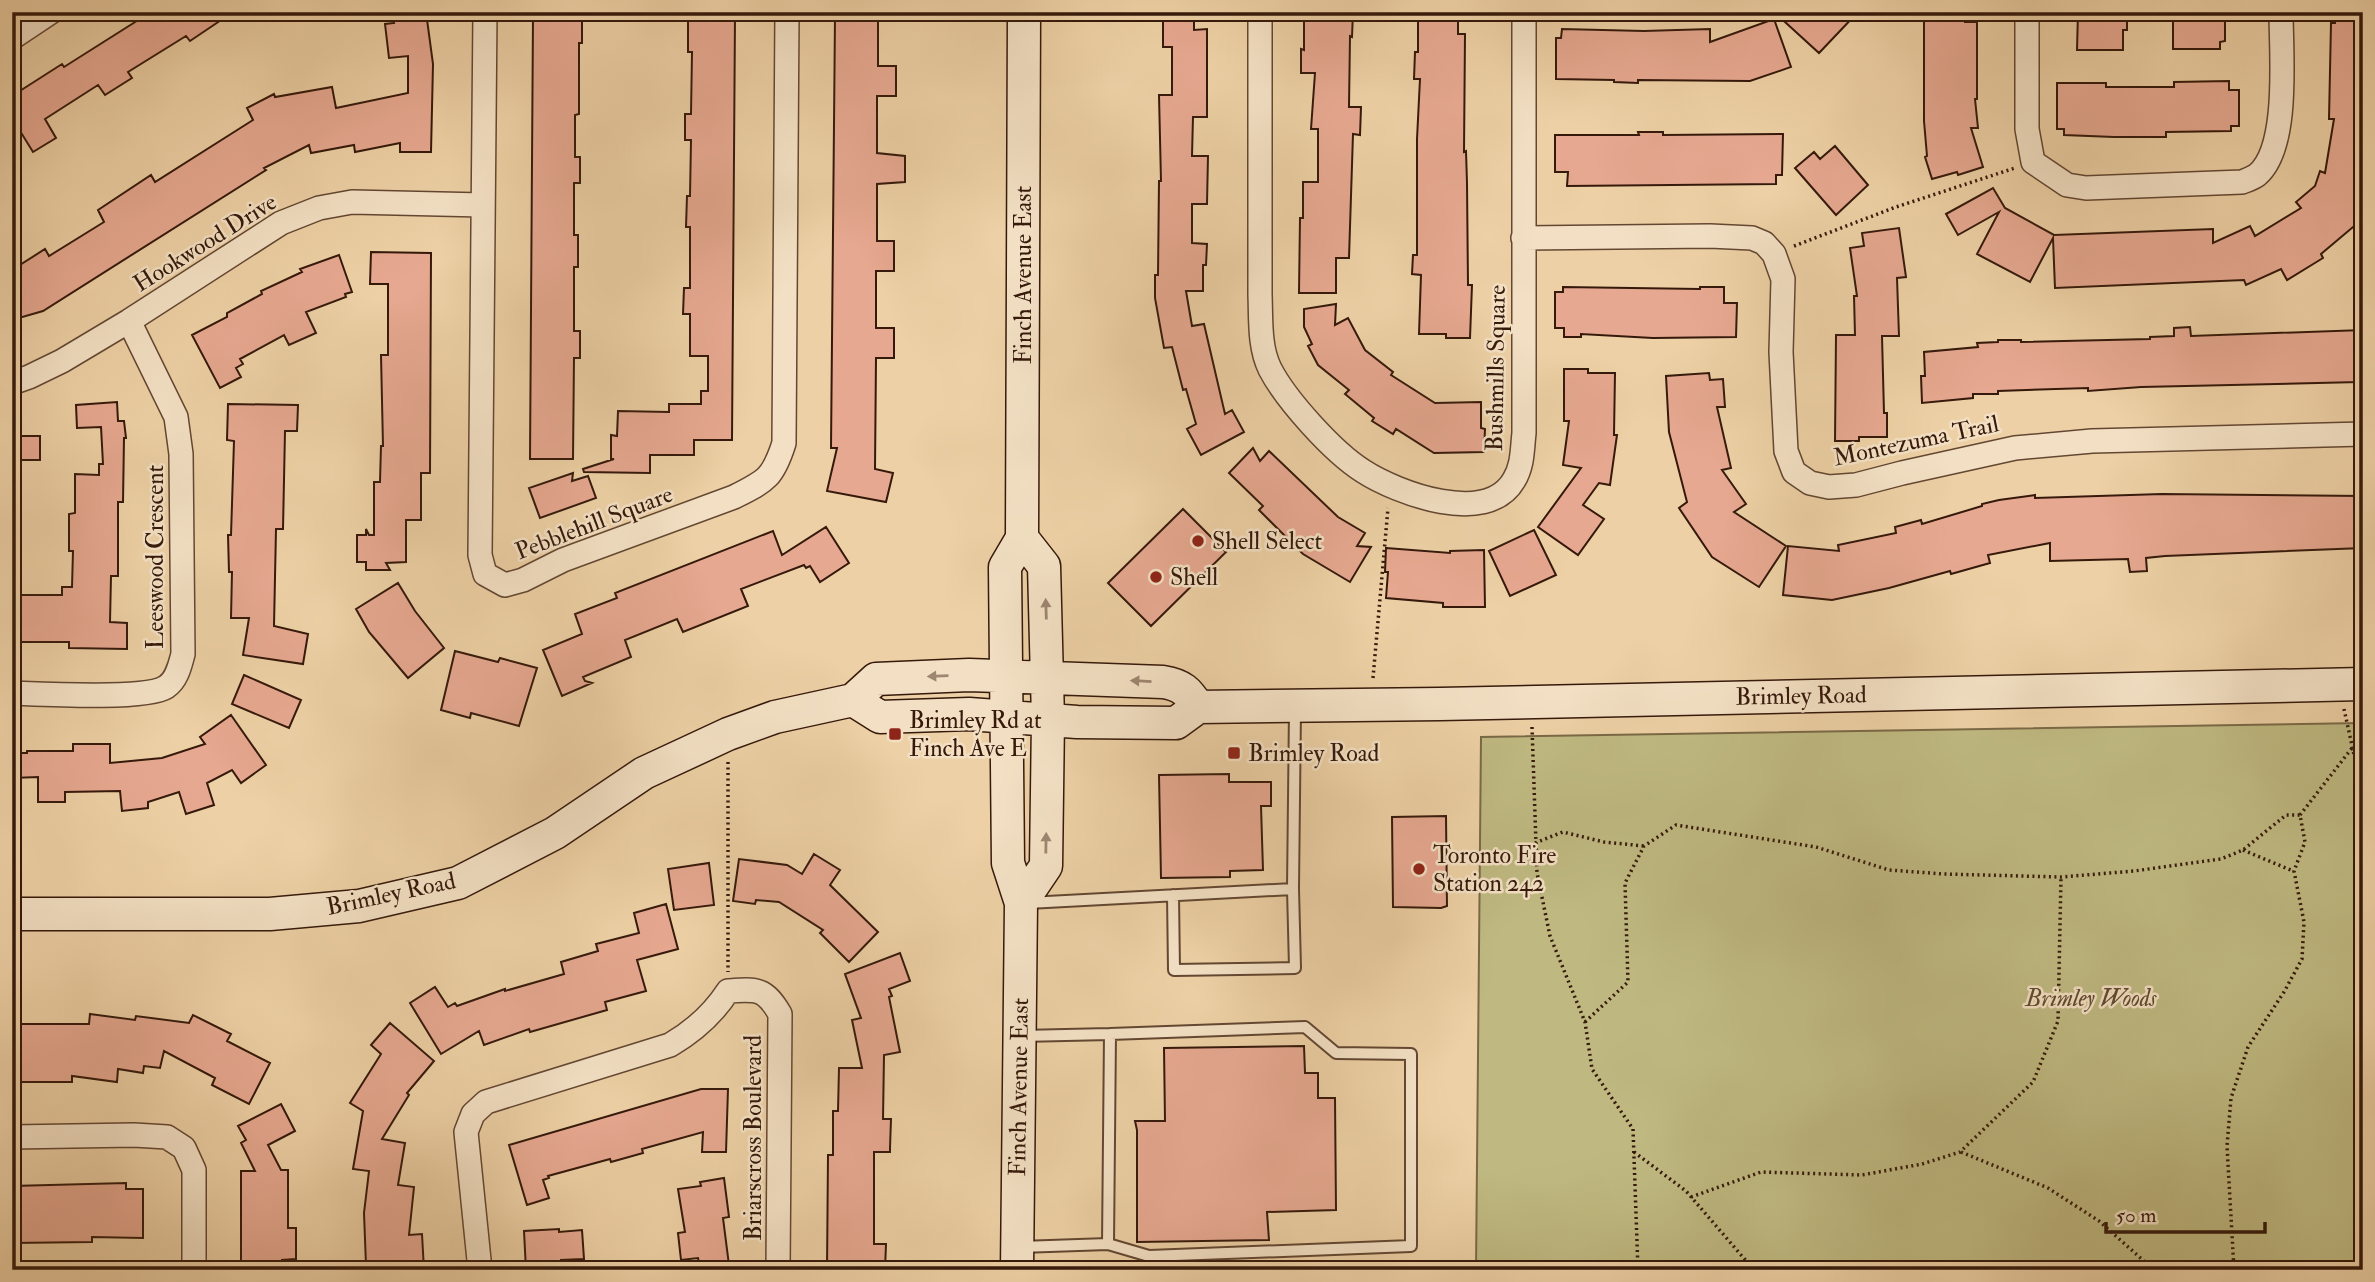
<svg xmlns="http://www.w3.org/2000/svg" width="2375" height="1282" font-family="'IM FELL Double Pica',serif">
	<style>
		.green { fill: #bfb981; stroke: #7a6946; stroke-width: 2 }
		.building { fill: #e6a890; stroke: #35190b; stroke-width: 2 }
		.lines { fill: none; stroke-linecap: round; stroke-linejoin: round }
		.lane-casing { stroke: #634732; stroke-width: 14 }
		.street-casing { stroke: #634732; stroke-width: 26 }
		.secondary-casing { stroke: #35190b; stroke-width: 35 }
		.path { stroke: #35190b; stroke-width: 3.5; stroke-dasharray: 2 3.5; stroke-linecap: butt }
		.lane { stroke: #f3e0c4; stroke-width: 10 }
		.street { stroke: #f3e0c4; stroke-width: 23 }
		.secondary { stroke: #f3e0c4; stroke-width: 32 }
		.oneway { fill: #9e8671 }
		.poi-dot { fill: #8f2418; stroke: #f3e0c4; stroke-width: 2.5 }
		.labels { text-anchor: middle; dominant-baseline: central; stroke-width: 5; stroke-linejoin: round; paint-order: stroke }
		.street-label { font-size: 24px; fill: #35190b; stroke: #f3e0c4 }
		.poi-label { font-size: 24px; fill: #35190b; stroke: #f3e0c4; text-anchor: start }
		.park-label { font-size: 24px; font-style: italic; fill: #5e492e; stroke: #f3e0c4 }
	</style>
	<rect width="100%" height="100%" fill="#edd0a5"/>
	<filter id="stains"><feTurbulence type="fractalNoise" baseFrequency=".00286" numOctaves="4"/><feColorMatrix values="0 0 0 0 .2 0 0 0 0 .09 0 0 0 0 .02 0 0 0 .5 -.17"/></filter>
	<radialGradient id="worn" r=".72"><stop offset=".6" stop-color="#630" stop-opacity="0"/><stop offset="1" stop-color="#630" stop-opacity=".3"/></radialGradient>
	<path class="green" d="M2363,723V1270H1476L1481,737Z"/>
	<path class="building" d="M151,12H233L190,41L186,36L128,72L132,78L105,95L98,85L45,119L56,138L33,152L12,118V96L62,64L64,67Z
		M390,12H426L433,64L431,152H400V143L355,152L354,145L311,153L309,145L264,168L266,170L43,311L12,320V270L45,249L49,256L104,222L98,210L151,175L155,182L253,120L247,108L274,94L275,97L332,87L336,108L408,93V56L389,58L385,24L394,23Z
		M1319,12H1353L1352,37L1350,36L1349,107H1361L1360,135L1353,134L1349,258H1336V293H1299L1300,218H1303V182H1318V129H1311L1315,73H1301V49L1304,50V15H1319Z
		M1418,12H1458V34H1465L1464,152L1466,151L1467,183L1468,285H1472L1470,338H1446V334H1419L1421,275L1412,274L1413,255H1417V139L1420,79H1414L1415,52H1418Z
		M1774,12H1858L1819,53Z
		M1924,12H1965V22H1977V99H1975L1978,128H1971L1983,167L1958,175L1957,172L1932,179L1925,157L1927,156L1924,121Z
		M2078,12H2127V30H2123V50H2077Z
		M2173,12H2225V41L2220,42V49H2173Z
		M2363,12V210L2359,222L2321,254L2323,258L2287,280L2281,269L2246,285L2244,280L2055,288L2053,238L2030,282L1977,254L1999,212L1958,235L1946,214L1993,188L2005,208L2054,235L2213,229V243L2250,226L2255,236L2301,208L2296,202L2315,186L2320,171L2325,173L2334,119H2329L2331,23H2335L2336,13Z
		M711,15H735L732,440H694V455H650V473L584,472L583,469L614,459H611V435L617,436L618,411L669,412V404H701V391H708V356H690V314H683L684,288H690V227H686L687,196H690L691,140H685V114H691L692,52H688V20L711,21Z
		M878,15V66H896V96H877V153L905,156V182L877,184V241H894V271H876V328H894V358H876L875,469L893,473L886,502L827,491L837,448H831L835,16Z
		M533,16H582V43H579V114L575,115V157H580V183H574V235H578V267H574V331H580V358H574L573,459H530Z
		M1163,17H1194V30L1207,29V117H1193L1192,156H1208L1207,204H1192V243L1207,244L1206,265H1203V291H1186L1192,326L1204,324L1225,414L1232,410L1244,432L1201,455L1187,429L1196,424L1186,389L1183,390L1172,347L1164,348L1155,298V275H1158L1159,181H1161L1159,95H1172V47H1163Z
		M1774,19L1791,67L1750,81L1638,80V83L1614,82V80L1556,79V38H1561L1562,29L1644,31L1710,29V42Z
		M2229,81V90H2239V126H2231V131L2166,132V137H2114L2064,135V129H2057V83H2106V87H2174V82Z
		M1638,132H1663V135L1783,134L1782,175H1776V184L1567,186L1568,172H1555V135H1639Z
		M1835,146L1868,185L1836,215L1795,168L1814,152L1820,159Z
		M1899,228L1906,277L1897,278L1899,336H1882L1884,413H1887V437H1859V441H1835L1836,335H1855L1854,296H1857L1850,248L1864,246L1862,233Z
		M371,252L431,253L430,473H421V520H406V562L386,563L390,570H366V562H357V535H366V529L369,535H374V482H380L381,446H383L381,355H388V284H370Z
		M339,255L352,292L345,294L346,297L306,312L316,333L289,345L284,335L240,359L243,364L236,368L241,377L220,388L192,335L227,317V313L262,294L261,291L302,272L300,269Z
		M1563,287L1700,289V287H1724V303H1737L1736,337L1653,338L1581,334V337H1564V328H1555V292H1563Z
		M1336,304L1335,325L1348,318L1365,350L1393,372L1391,375L1435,403L1481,402V428L1485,429L1484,452L1434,453L1396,429L1393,434L1372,421L1374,418L1345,394L1349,390L1318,365L1308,346L1312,344L1304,327V309Z
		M2190,327L2191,336L2363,330V366H2359V382L2141,387L2088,391V388L1998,391V394H1973V398L1922,403L1921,376H1925L1924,352L1978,347L1977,343L1998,342V340H2021V342L2150,339V337L2174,336V328Z
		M1564,369H1588V373H1615L1614,435H1617L1610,485L1599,483L1583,505L1604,519L1578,555L1538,527L1581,468L1563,465L1569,421H1564Z
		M1709,373L1710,380L1723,379L1725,407H1717L1731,468L1722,470L1746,504L1734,512L1786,546L1759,587L1712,557L1679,508L1687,502L1669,432L1666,376Z
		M117,402L118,421H124L126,438H124L123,502H118V576H111L110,622L127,623V649L69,648V642H12V595H62V587H72L73,551H69V514L75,513V474L99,475V464H103L101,427L77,428L76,405Z
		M228,404L298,405L297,431H285L283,529H276L274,626L308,634L303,664L243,655L249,618H231L232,572H229L228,535H231L234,441L227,440Z
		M12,436H40V460H12Z
		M1253,448L1260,461L1269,451L1338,517L1365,533L1357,546L1371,547L1350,582L1303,554L1259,510L1263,506L1229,473Z
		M573,473L572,481L588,476L596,498L540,518L529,488Z
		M2162,494L2363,496V548L2165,556L2146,558L2147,571L2130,572L2128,559L2050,561V543L1988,555L1990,563L1951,574L1950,571L1889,588L1832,600L1783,595L1788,546L1839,551L1838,545L1896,533L1895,527L1921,520L1922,524L1982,506V504L1999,500L2035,495V498Z
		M1183,509L1226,552L1151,626L1108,583Z
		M826,527L849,563L820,582L810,566L806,568L804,565L741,589L748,606L683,632L677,619L625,640L631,657L583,677L585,681L592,683L562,696L543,650L582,634L575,614L617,598L615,593L773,531L782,555Z
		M1534,530L1556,575L1510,596L1489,551Z
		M1386,548L1450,553V551L1484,550L1485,607H1443V603L1386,598L1388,572H1385Z
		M398,583L415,611L444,648L408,678L369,632L356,609Z
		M455,651L498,662L500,658L537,668L519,726L471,713L470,718L441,710Z
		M244,675L301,700L289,728L232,704Z
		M231,715L266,765L241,783L232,770L207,783L214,805L186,814L179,792L148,802V808L122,811L120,791L65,792V802H38V777L12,778V753H27V751H73V744H110V763L162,758L205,744L200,737Z
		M1229,774V782H1271V806H1261L1263,870L1230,871V877L1161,878L1159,775Z
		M1446,816L1447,906L1441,908L1393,907L1392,817Z
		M814,854L840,870L830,885L878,932L849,962L820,933L823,930L779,902L756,900L755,904L733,901L739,859L787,865L802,874Z
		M709,863L714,905L674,910L668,869Z
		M666,904L678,949L637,960L646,991L605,1002L607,1010L530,1032L529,1029L484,1045L479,1031L441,1054L410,1003L435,987L448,1007L455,1003L457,1006L505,989V991L564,974L561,962L598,951L596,944L639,933L634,913Z
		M900,953L910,981L889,989L892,996L889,997L900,1052L884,1055L883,1119H891L890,1148V1152H874V1244H886L885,1270H827L828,1155H833V1111H838L839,1068H862L852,1020L861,1018L845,974Z
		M90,1014L135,1020L136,1016L189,1023L193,1015L231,1034L227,1041L270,1063L249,1104L212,1085L215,1078L164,1051L160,1068L144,1066L143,1073L118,1069L117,1082L72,1076V1082H12V1024H89Z
		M390,1023L434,1061L407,1093L409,1095L382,1139L405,1143L398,1185L414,1187L409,1235L422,1234L424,1270H389L388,1266L366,1265L364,1213L369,1171L353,1169L363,1111L350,1103L381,1054L371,1045Z
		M1304,1046L1305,1073H1318V1098H1335L1336,1210L1267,1212L1269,1240L1137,1242V1130L1135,1121H1165L1164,1048Z
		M701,1089H728L726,1152H702L703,1132L642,1149L643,1153L611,1162L610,1159L548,1176L549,1178L543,1180L549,1198L527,1205L509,1145Z
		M281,1104L295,1131L268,1145L281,1170H288V1228H296V1259L282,1260V1270H241V1171H255L241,1143L246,1140L238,1126Z
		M724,1178L729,1217L723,1218L729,1265L700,1268L698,1258L681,1260L678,1233L685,1232L678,1189L701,1186L700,1182Z
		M126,1183V1189H143V1238L92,1237V1242L12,1243V1186Z
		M559,1229V1232L582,1230L584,1259L561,1260V1268L526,1270L524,1231Z"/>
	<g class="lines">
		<g class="lane-casing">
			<path id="lane" d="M1173,895L1174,970L1295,968L1293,889
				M1028,903L1293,889L1295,709
				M1108,1244L1149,1256L1411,1246V1054L1336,1053L1305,1027L1110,1034
				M1020,1247L1108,1244L1110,1034L1021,1036"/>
		</g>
		<g class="street-casing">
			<path id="street" d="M485,12L480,555L485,574L505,585L523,580L563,560L734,497C766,481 773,478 784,443L787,12
				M1260,12V295C1261,319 1259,347 1270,369C1286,400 1333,452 1363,471C1397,493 1487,527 1514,480C1523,465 1522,450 1524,433V12
				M2027,12V129L2033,162L2067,185L2086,188L2242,182C2247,180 2253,178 2257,175C2290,148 2281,52 2281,12
				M12,38L51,12
				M1523,238L1710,236L1752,238L1764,243L1774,254L1783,279L1781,352L1786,451L1794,472L1810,483L1829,487L1856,485L1902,473L2015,448L2092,441L2363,434
				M12,383L29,377L62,361L129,321L281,223L319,208L352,202L483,205
				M12,693C41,694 146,700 166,687C177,680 180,665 183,654L181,454L176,417L129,321
				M12,1137L134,1135L167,1137L184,1148L194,1170V1270
				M480,1270L466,1132L473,1114L486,1102L670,1045C694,1031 713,1014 728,991C757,989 765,988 780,1014L778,1270"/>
		</g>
		<g class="secondary-casing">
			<path id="secondary" d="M853,700L880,717L969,714L1077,722L1176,723L1198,707L1440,704L2363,684
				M1021,903L1046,866L1048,719L1044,566L1022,538
				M12,914H270L359,906L458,883L555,833L644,773L728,734L775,717L853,700L876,679L969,675L1163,682C1182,685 1188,691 1198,707
				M1017,1270L1021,903L1008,863L1005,567L1022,538L1024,12"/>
		</g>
		<path class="path" d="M1794,246L1896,207L2015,168
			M1373,678L1388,508
			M2344,709L2363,796
			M1532,727L1537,873L1550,936L1585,1022L1592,1069L1633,1129L1638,1270
			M728,762V972
			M2300,815L2352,748
			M1535,843L1563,832L1604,842L1644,846
			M2243,850L2293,871
			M1585,1022L1628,982L1625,883L1644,846L1676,825L1816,847L1889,870L1944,874L2061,877L2134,871L2221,859L2243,850L2286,815H2300L2305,842L2294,871L2304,922L2302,959L2284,992L2248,1047L2231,1098L2227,1146L2234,1270
			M1634,1152L1686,1191L1754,1270
			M1961,1152L2048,1188L2099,1221L2154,1270
			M1691,1197L1761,1172L1862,1175L1922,1164L1960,1152L2033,1082L2058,1021L2061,877"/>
		<use href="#lane" class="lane"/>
		<use href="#street" class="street"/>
		<use href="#secondary" class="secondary"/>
	</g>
	<defs><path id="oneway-solid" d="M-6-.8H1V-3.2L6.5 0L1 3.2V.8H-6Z" transform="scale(1.75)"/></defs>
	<g class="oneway">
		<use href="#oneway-solid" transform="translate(1046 609) rotate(-92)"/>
		<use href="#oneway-solid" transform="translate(938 676) rotate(178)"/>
		<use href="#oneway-solid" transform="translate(1141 681) rotate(-177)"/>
		<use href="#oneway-solid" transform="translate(1046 843) rotate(-89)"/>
	</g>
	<g class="poi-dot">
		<circle cx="1198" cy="541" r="7"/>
		<circle cx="1156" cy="577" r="7"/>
		<rect x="888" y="727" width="14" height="14" rx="3.5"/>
		<rect x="1227" y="746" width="14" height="14" rx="3.5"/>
		<circle cx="1419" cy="869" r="7"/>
	</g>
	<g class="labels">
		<g class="street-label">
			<text transform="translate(205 243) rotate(-32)">Hookwood Drive</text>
			<text transform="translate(1023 275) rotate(-90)">Finch Avenue East</text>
			<text transform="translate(1496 368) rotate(-89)">Bushmills Square</text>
			<text transform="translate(1916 441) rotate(-12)">Montezuma Trail</text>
			<text transform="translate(594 523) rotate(-21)">Pebblehill Square</text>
			<text transform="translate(155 557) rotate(-90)">Leeswood Crescent</text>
			<text transform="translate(1801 696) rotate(-1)">Brimley Road</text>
			<text transform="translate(391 894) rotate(-12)">Brimley Road</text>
			<text transform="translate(1019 1087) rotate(-89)">Finch Avenue East</text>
			<text transform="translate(753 1138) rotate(-90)">Briarscross Boulevard</text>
		</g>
		<g class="poi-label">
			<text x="1212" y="541">Shell Select</text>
			<text x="1170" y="577">Shell</text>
			<text x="909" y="720">Brimley Rd at<tspan x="909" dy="28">Finch Ave E</tspan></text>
			<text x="1248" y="753">Brimley Road</text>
			<text x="1433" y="855">Toronto Fire<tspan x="1433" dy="28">Station 242</tspan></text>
		</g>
		<g class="park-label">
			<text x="2091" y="998">Brimley Woods</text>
		</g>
	</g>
	<rect width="2375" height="1282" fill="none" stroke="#edd0a5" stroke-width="42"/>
	<rect x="14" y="14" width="2347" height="1254" fill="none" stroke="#35190b" stroke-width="3.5"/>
	<rect x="21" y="21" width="2333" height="1240" fill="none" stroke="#35190b" stroke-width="2"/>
	<path d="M2106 1222v10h159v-10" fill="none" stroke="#35190b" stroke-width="3.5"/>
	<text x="2116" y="1222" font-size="21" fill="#35190b" stroke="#f3e0c4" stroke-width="5" paint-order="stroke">50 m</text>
	<rect width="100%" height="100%" filter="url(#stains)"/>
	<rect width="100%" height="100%" fill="url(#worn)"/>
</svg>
